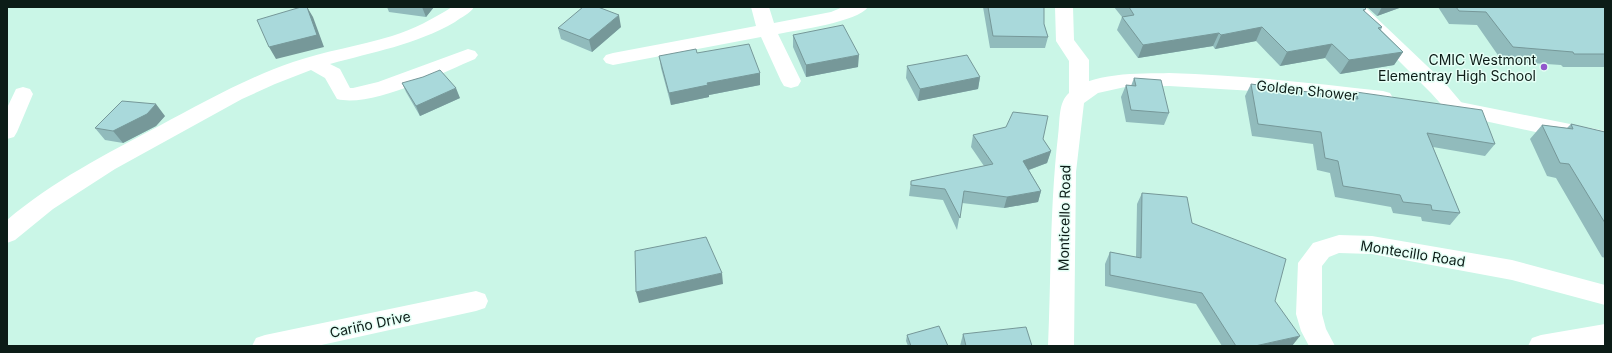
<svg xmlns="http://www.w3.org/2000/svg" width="1612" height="353" font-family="Inter,sans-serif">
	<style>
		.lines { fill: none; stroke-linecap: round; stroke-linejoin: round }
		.minor { fill: #fff; fill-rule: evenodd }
		.major { fill: #fff; fill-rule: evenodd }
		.wall { fill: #91bbbc }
		.shaded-wall { fill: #769899 }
		.building { fill: #a9d9db; stroke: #769899 }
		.poi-dot { fill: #9256cc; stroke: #e5fff6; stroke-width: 1.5 }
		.labels { text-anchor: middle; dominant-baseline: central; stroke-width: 3; stroke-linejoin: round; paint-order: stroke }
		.poi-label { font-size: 14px; fill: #0c1c17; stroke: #e5fff6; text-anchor: end }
		.street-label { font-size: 14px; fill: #0c1c17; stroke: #e5fff6 }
	</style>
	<rect width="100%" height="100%" fill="#caf6e7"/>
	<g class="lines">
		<path class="minor" d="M452,7H474C470,14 461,17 455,22C415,45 373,52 330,64L340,69L350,88H353L378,82L468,49L475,51L478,55L475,59C442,73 371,108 337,99L325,78L311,70L275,84L242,99L115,169L53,209L15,240L7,243V220C53,181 106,154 159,126C202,103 246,78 293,62C325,51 359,46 392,36C414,29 433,19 452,7Z
			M751,7H769L774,23L831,12L843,7H868C858,22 797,30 778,34L801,81L798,86L791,88L784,86L781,81L761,37L613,65L606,63L603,59L606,55L613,53L756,26Z
			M1055,7H1073L1074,40L1089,60V93L1086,98L1079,100L1072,98L1069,93V61L1056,41Z
			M1345,7H1365L1445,83L1466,108L1463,113L1456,115L1449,113L1431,93Z
			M23,87L30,89L33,94L17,132L14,137L7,139V108L16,89Z
			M1339,235L1372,236L1512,260L1605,285V305L1512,280L1372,254L1339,253L1329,257L1322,266V314L1326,329L1335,346H1309L1301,331L1296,314L1298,263L1313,243Z
			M476,291L485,294L488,301L485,308L476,311L317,346H252L256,338L265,335Z
			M1605,324V346H1528L1532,338L1541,335Z"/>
		<path class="major" d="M1169,73C1241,75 1312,83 1383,91L1390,93L1393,98L1390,103L1383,105L1271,92L1169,86L1125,87L1098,93L1084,103L1076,172L1074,346H1048C1051,276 1050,205 1058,136C1060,123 1058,105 1067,95C1088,71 1141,74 1169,73Z
			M1455,101L1605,131V147L1448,113L1445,108L1448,103Z"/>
	</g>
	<path class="wall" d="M387,7H434L426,17L389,12Z
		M983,7H1044V24L1048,37L1045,48H990Z
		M1114,7H1364L1365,12L1382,27L1381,30L1403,52L1394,65L1340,74L1325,58L1280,66L1256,41L1215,49L1213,46L1138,58L1117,30L1122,17Z
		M1367,7H1402L1377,16Z
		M1438,7H1605V67H1563L1561,65L1502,61L1477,25L1449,24Z
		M621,27L592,52L561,39L558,28Z
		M793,35L858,67L806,77L793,47Z
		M697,53L760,73V85L709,95V97L671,105L661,68L659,56Z
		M907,66L980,77L978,89L918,101L906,78Z
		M1134,78L1169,113L1164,125L1126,122L1121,97L1126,85L1131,86Z
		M402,83L460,98L420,116L406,92Z
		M1251,84L1352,98L1356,92L1495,144L1485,156L1433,147L1460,213L1450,225L1422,221L1421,217L1393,213L1391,207L1335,197L1330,173L1317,170L1313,144L1252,136L1245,96Z
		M165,116L156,126L123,143L105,140L95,128Z
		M1571,124L1605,132V258L1602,257L1556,178L1547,176L1530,139L1542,125L1567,128Z
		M973,135L1043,139L1051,151L1047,163L1029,170L1041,191L1038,202L1004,208L962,203L957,230L943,200L909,196L911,181L984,166L971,147Z
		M1142,193L1192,223L1275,301L1292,346H1222L1196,304L1105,286V264L1110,252L1136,257L1137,204Z
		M963,334L1032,346H960Z
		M907,335L948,346H908L906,341Z"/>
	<path class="shaded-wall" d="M307,7L313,17L324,47L276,59L269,47Z
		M422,7H434L426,17Z
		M1382,7H1402L1377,16Z
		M619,15L621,27L592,52L589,40Z
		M1262,27L1256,41L1215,49L1221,35Z
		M1219,33L1213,46L1138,58L1143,45Z
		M1332,44L1325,58L1280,66L1287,52Z
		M1403,52L1394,65L1340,74L1349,60Z
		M859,55L858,67L806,77V65Z
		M760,73V85L709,95V97L671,105L669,93L707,83Z
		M980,77L978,89L918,101L920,89Z
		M456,88L460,98L420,116L416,106Z
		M156,104L165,116L156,126L123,143L113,131Z
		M1051,151L1047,163L1020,173L1023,161Z
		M1041,191L1038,202L1004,208L1007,197Z
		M722,273L723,284L639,303L636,292Z
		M1300,336L1292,346H1255Z"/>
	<path class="building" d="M301,7H307L317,35L269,47L257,20Z
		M583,7H598L619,15L589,40L558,28Z
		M988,7H1044V24L1048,37L993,36Z
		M1129,7H1364L1366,9L1363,10L1382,27L1378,28L1403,52L1349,60L1332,44L1287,52L1262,27L1221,35L1219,33L1143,45L1122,17L1134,15Z
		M1456,7H1605V54H1574L1573,52L1513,47L1486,12L1459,11Z
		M843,25L859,55L806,65L793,35Z
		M749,44L760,73L707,83L708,85L669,93L659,56L696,49L697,53Z
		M967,55L980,77L920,89L907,66Z
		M440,70L456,88L416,106L402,83L423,77Z
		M1134,78L1161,80L1169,113L1131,110L1126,85L1136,86Z
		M1251,84L1358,99L1356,92L1482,110L1495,144L1427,133L1460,213L1432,210L1431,205L1403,202L1400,195L1343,186L1338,161L1325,158L1321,132L1258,124Z
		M122,101L156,104L147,114L113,131L95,128Z
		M1013,112L1048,116L1043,139L1051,151L1023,161L1041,191L1007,197L964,191L960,218L945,189L911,185V181L993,164L973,135L1006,127Z
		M1571,124L1605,132V223L1569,164L1560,163L1542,125L1573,129Z
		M1142,193L1187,197L1192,223L1286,259L1275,301L1300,336L1255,346H1236L1202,293L1110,275V252L1141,258Z
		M706,237L722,273L636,292L635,251Z
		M939,326L948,346H911L907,335Z
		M1026,327L1032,346H966L963,334Z"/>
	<circle class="poi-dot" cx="1544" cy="67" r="4"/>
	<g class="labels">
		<g class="poi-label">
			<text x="1536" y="59">CMIC Westmont<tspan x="1536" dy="16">Elementray High School</tspan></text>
		</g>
		<g class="street-label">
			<text transform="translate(1307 90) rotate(6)">Golden Shower</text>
			<text transform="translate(1064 218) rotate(-89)">Monticello Road</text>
			<text transform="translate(1413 253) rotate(9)">Montecillo Road</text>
			<text transform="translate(370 324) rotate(-12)">Cariño Drive</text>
		</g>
	</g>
	<rect width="1612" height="353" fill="none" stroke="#0c1c17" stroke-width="16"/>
</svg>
